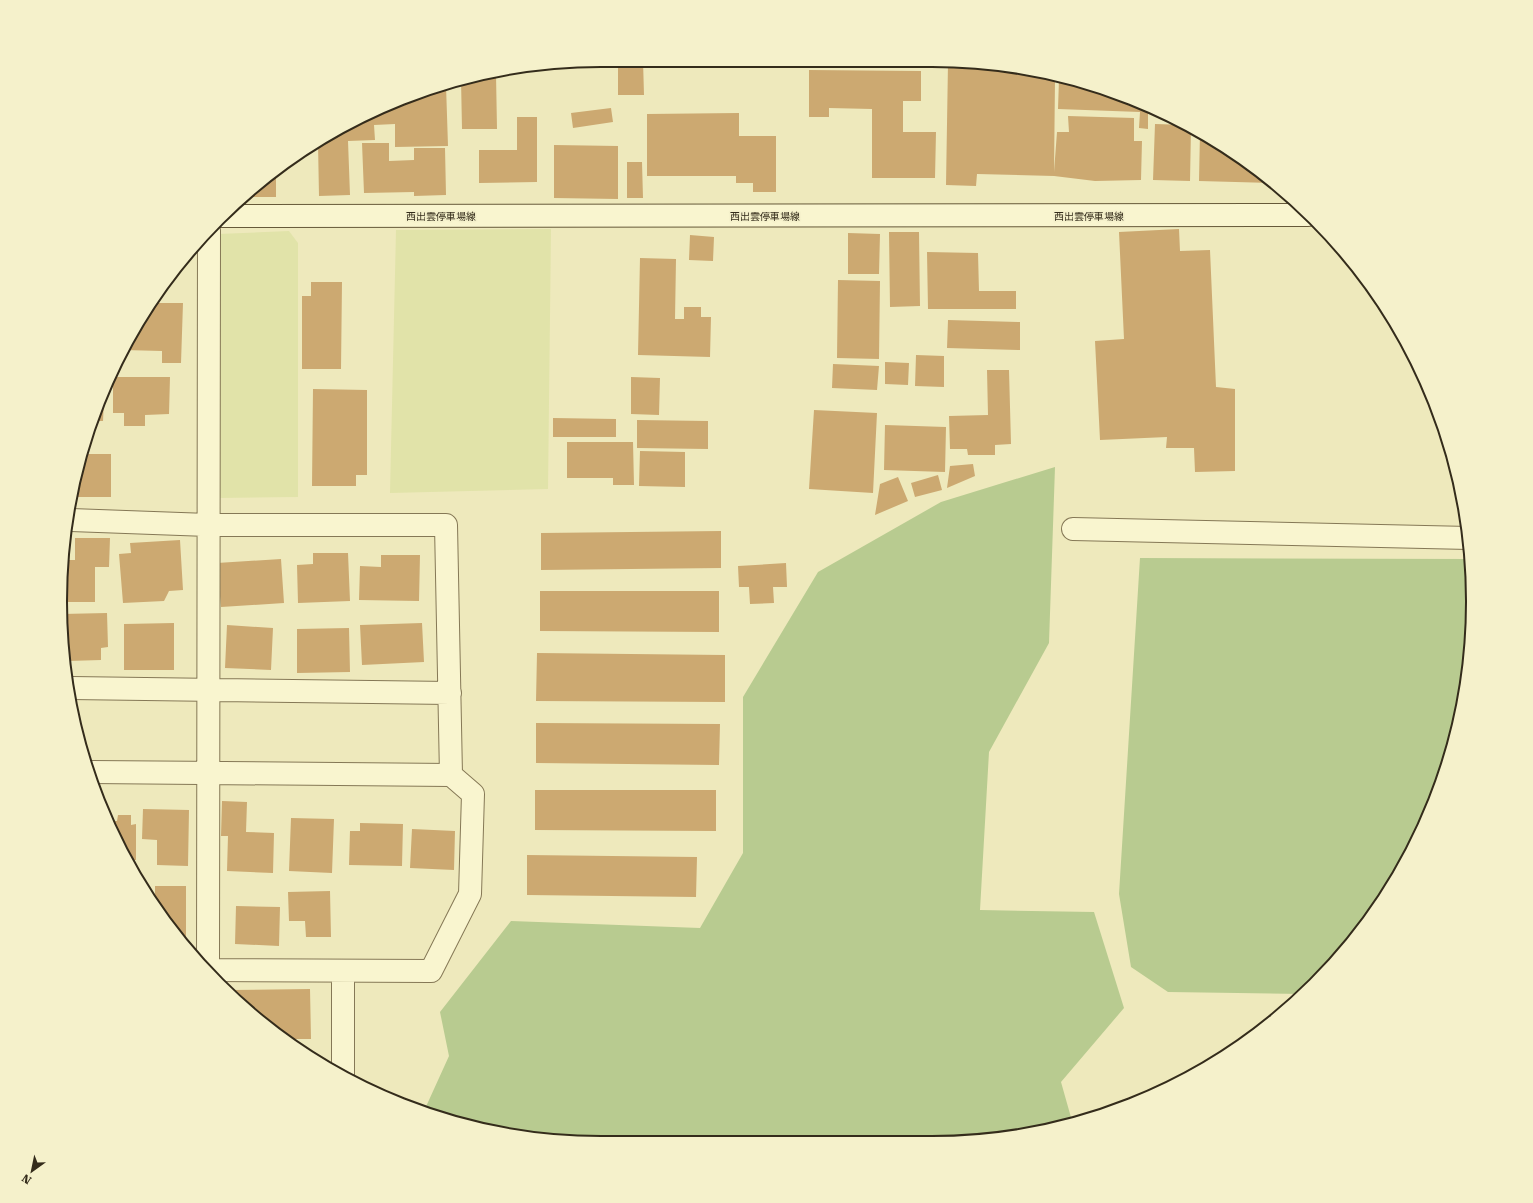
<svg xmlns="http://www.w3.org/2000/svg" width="1533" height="1203" font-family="'Roboto Serif','Noto Sans JP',serif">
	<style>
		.farmland { fill: #e1e3a9 }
		.green { fill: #b8cb90 }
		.building { fill: #cca971 }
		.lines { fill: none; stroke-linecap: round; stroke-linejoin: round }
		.minor-casing { stroke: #857856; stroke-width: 24 }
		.secondary-casing { stroke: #665939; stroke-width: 24 }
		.minor { stroke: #f9f5cf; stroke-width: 22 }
		.secondary { stroke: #f9f5cf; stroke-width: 22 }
		.labels { text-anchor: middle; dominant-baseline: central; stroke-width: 3.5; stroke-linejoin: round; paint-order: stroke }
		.street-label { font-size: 10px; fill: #342c1b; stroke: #f5f1cb }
		.rim { fill: none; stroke: #342c1b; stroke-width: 2 }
	</style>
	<rect width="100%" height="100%" fill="#eee9bc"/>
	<path class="farmland" d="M551,229L548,489L390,493L396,230Z
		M289,231L298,243V497L218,498V234Z"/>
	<path class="green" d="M1055,467L1049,643L989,752L980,910L1094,912L1124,1008L1061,1082L1072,1121L967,1142L601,1143L496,1133L424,1111L449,1056L440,1012L511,921L700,928L743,853V697L818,572L941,502Z
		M1140,558L1469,559L1472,637L1455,741L1417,841L1361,931L1302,994L1168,992L1131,967L1119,894Z"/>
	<path class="building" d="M618,60H643L644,95H618Z
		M970,62L1055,79L1054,172L1057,132H1069L1068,116L1134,118V141H1142L1141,180L1095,181L1054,176L977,174L976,186L946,185L948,63L970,64Z
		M809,70L921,71V101H903V132H936L935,178H872V109L829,108V117H809Z
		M496,74L497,129H462L461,79Z
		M1059,79L1105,89L1148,108V129L1139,128L1140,112L1058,109Z
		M446,85L448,146L395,147V124L374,125L375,140L348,141L350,195L319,196L318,143L331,133Z
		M611,108L613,122L573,128L571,113Z
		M739,113V136H776V192H753V183H736V176H647V114Z
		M517,117H537V182L479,183V150H517Z
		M1155,124L1187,125L1191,127L1190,181L1153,180Z
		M1200,132L1261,172L1273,183L1199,181Z
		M362,143H389V161L414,160V148H445L446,195L414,196V192L364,193Z
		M554,145L618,146V199L554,198Z
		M627,162H642L643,198H627Z
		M276,175V197H253V192Z
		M1179,229L1180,251L1210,250L1216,387L1235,389V471L1195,472L1194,448H1166L1167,437L1100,440L1095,341L1124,339L1119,232Z
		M889,232H919L920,306L890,307Z
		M848,233L880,234L879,274H848Z
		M690,235L714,237L713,261L689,260Z
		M927,252L978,253L979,291H1016V309H928Z
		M640,258L676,259L675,319H684V307H701V317H711L710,357L638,355Z
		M838,280L880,281L879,359L837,358Z
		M311,282H342L341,369H302V296H311Z
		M154,303H183L181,363H162V351L124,350L132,331Z
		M948,320L1020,322V350L947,348Z
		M916,355L944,356V387L915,386Z
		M885,362L909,363L908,385L885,384Z
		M833,364L879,366L877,390L832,388Z
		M987,370H1009L1011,444L995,445V455H968L967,449H950L949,416L988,415Z
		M113,377H170L169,414L145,415V426H124V413H113Z
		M631,377L660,378L659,415L631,414Z
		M313,389L367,390V475H356V486H312Z
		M104,399L103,421H95L97,417Z
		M814,410L877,413L873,493L809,489Z
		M553,418L616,419V437H553Z
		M637,420L708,421V449L637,448Z
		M885,425L946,427L945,472L884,470Z
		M567,442H633L634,485H613V478H567Z
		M640,451L685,452V487L639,486Z
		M82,454H111V497H74L78,462Z
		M973,464L975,476L947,488L950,466Z
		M938,475L942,490L915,497L911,483Z
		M898,477L908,501L875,515L880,484Z
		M721,531V568L541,570V533Z
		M75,538H110L109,567H95V602H60L65,560H75Z
		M180,540L183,590L169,591L164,601L123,603L119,554L131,553L130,543Z
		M313,553H348L350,601L298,603L297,565L313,564Z
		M381,555H420L419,601L359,600L360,566L381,567Z
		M281,559L284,603L221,607L217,563Z
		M786,563L787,587H773L774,603L750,604L749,587H739L738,566Z
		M540,591H719V632L540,631Z
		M107,613L108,647L101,648V660L68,661L62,614Z
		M174,623V670H124V624Z
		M422,623L424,662L362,665L360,625Z
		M227,625L273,628L271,670L225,668Z
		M349,628L350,672L297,673V629Z
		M537,653L725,655V702L536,701Z
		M536,723L720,724L719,765L536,763Z
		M535,790H716V831L535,830Z
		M222,801L247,802L246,832L274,833L273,873L227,871L228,836H221Z
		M143,809L189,810L188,866L157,865V840L142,839Z
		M118,815H131V825L136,824V860H128L111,821H117Z
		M291,818L334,819L332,873L289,871Z
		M360,823L403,824L402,866L349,865L350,831H360Z
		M412,829L455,831L454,870L410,868Z
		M527,855L697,857L696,897L527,895Z
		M155,886H186V942L150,895H155Z
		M330,891L331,937H306L305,921H289L288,892Z
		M236,906L280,907L279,946L235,944Z
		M310,989L311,1039H285L231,994V990Z"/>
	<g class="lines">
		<g class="minor-casing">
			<path id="minor" d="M71,520L208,525H446L451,775
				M1073,529L1469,538
				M71,688L450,693
				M91,772L451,775L473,794L470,894L431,971L207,970
				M208,970L209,231
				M343,1074V971"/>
		</g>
		<g class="secondary-casing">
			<path id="secondary" d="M222,216L1308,215"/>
		</g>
		<use href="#minor" class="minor"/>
		<use href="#secondary" class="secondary"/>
	</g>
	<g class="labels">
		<g class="street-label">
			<text x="441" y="216">西出雲停車場線</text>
			<text x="765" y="216">西出雲停車場線</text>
			<text x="1089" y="216">西出雲停車場線</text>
		</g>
	</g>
	<path d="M0 0H1533V1203H0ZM601 67H932A534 534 0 0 1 1466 601V602A534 534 0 0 1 932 1136H601A534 534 0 0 1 67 602V601A534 534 0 0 1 601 67Z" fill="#f5f1cb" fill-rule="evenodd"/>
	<path class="rim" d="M601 67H932A534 534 0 0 1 1466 601V602A534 534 0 0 1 932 1136H601A534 534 0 0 1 67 602V601A534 534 0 0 1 601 67Z"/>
	<g transform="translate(32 1171) rotate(213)" stroke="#f5f1cb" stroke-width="3" paint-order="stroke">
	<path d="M0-3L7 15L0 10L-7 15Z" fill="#342c1b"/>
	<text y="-6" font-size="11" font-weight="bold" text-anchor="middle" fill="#342c1b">N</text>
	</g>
</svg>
